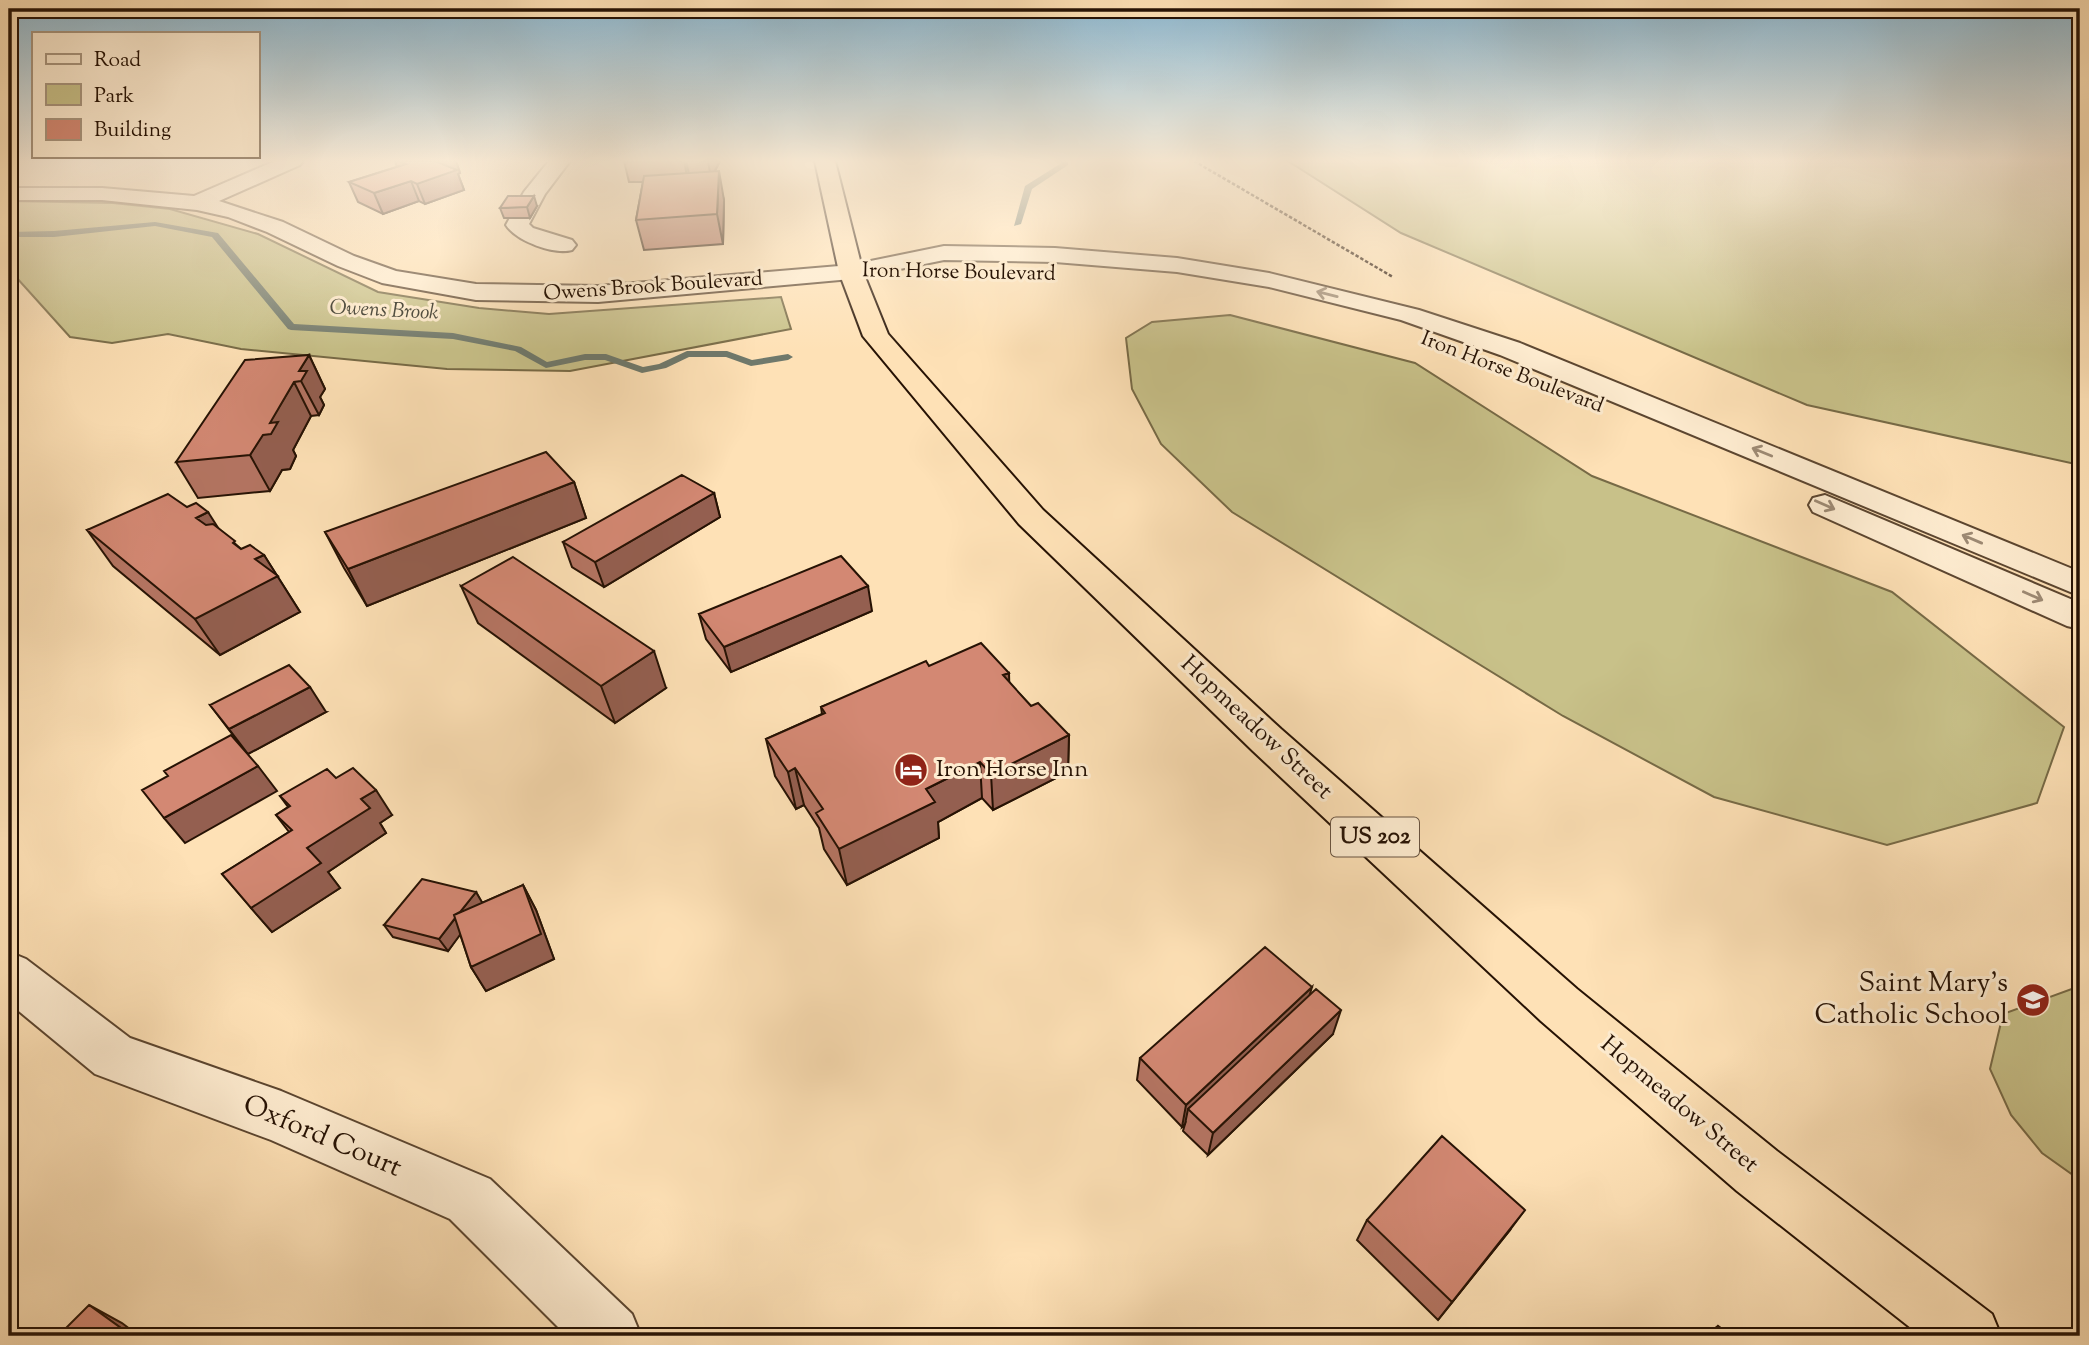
<svg xmlns="http://www.w3.org/2000/svg" width="2089" height="1345" font-family="'Sorts Mill Goudy',serif">
	<style>
		.green { fill: #c8c189; stroke: #776a46; stroke-width: 2 }
		.lines { fill: none; stroke-linecap: round; stroke-linejoin: round }
		.stream { fill: #6f796c; fill-rule: evenodd }
		.minor-casing { stroke: #5c4630; stroke-width: 4 }
		.highway-casing { stroke: #261204; stroke-width: 4 }
		.path { stroke: #261204; stroke-width: 2.5; stroke-dasharray: 3.5 2; stroke-linecap: butt }
		.minor { fill: #feecd0; fill-rule: evenodd }
		.highway { fill: #fee1b6; fill-rule: evenodd }
		.wall { fill: #b57563; stroke: #261204; stroke-width: 2 }
		.shaded-wall { fill: #945f50; stroke: #261204; stroke-width: 2 }
		.building { fill: #d38873; stroke: #261204; stroke-width: 2 }
		.oneway { stroke: #9d8a74 }
		.labels { text-anchor: middle; dominant-baseline: central; stroke-width: 6; stroke-linejoin: round; paint-order: stroke }
		.far-street-label { font-size: 21px; fill: #261204; stroke: #feecd0 }
		.far-water-label { font-size: 21px; font-style: italic; fill: #514e41; stroke: #feecd0 }
		.shield { fill: #feecd0; stroke: #675341; stroke-width: 2 }
		.shield-label { font-size: 23px; font-weight: bold; fill: #261204 }
		.street-label { font-size: 24px; fill: #261204; stroke: #feecd0 }
		.poi-label { font-size: 24px; fill: #261204; stroke: #feecd0; text-anchor: start }
		.near-poi-label { font-size: 28px; fill: #261204; stroke: #feecd0; text-anchor: end }
		.near-street-label { font-size: 28px; fill: #261204; stroke: #feecd0 }
	</style>
	<rect width="100%" height="100%" fill="#fee1b6"/>
	<filter id="stains"><feTurbulence type="fractalNoise" baseFrequency=".00286" numOctaves="4"/><feColorMatrix values="0 0 0 0 .2 0 0 0 0 .09 0 0 0 0 .02 0 0 0 .5 -.17"/></filter>
	<radialGradient id="worn" r=".72"><stop offset=".6" stop-color="#630" stop-opacity="0"/><stop offset="1" stop-color="#630" stop-opacity=".3"/></radialGradient>
	<path class="green" d="M1288,161H2080V465L1807,405L1401,233Z
		M9,201L113,203L170,209L258,234L378,292L479,308L549,314L781,297L791,329L570,371L447,369L241,349L168,334L112,343L70,337L16,277L9,276Z
		M1230,315L1415,363L1592,476L1892,592L2064,727L2037,803L1887,845L1714,797L1563,716L1232,512L1161,444L1132,389L1126,338L1152,322Z
		M2080,986V1180L2042,1153L2011,1115L1990,1069L2003,1014Z"/>
	<g class="lines">
		<path class="stream" d="M1060,161H1068V165L1032,189L1021,224L1014,226L1025,186L1060,164Z
			M155,222L218,233L294,324L453,333L521,347L547,362L585,354H606L643,367L659,364L687,351H727L752,360L788,354L793,357L788,360L751,366L726,357H689L666,368L642,373L605,360H585L546,368L515,351L453,339L291,330L288,329L212,237L155,226L54,237H9V232L54,231Z"/>
		<g class="minor-casing">
			<path id="minor" d="M275,161H303L300,165L219,201L283,222L354,256L396,271L476,284L598,286L851,265L944,246L1055,248L1177,258L1269,273L1419,310L1520,343L2080,572V596L1500,355L1401,320L1269,287L1177,272L1055,262L944,260L851,279L598,302L476,300L382,283L338,266L267,232L228,217L197,210L102,200H9V188H102L194,196Z
				M549,161H570L545,194L529,224L533,228L572,240L576,245L572,250C554,255 516,241 506,225L524,192Z
				M1825,495L2080,603V629L2067,626L1813,512L1809,505L1813,498Z
				M9,952L26,959L130,1038L281,1091L490,1179L632,1314L641,1336H567L450,1219L271,1140L95,1074L9,1003Z"/>
		</g>
		<g class="highway-casing">
			<path id="highway" d="M815,161H835L863,272L888,334L1043,510L1281,729L1577,989L1777,1151L1992,1314L2001,1336H1921L1737,1191L1541,1021L1253,751L1019,524L863,336L839,272Z"/>
		</g>
		<path class="path" d="M1194,161L1393,277"/>
		<use href="#minor" class="minor"/>
		<use href="#highway" class="highway"/>
	</g>
	<path class="wall" d="M395,161H456L460,173L458,174L464,190L425,204L419,201L383,214L358,202L349,182L397,167Z
		M624,161H720L715,171L724,200L723,244L644,250L636,220L643,182H629Z
		M537,206L530,218H504L500,208Z
		M309,355L325,389L320,397L324,405L319,415L311,416L293,450L296,456L290,469L282,470L270,491L198,498L176,462Z
		M574,482L586,518L367,606L344,568L325,532Z
		M714,493L720,517L604,587L572,567L563,542Z
		M187,507L219,529L241,549L264,555L300,612L220,655L113,566L87,530Z
		M461,586L666,688L615,723L478,623Z
		M872,611L731,672L706,639L699,614Z
		M929,666L1009,673V683L1031,706L1069,735L1068,772L993,810L982,798L938,822L939,838L847,885L824,849L819,828L804,805L796,809L775,776L766,739L822,714L821,707Z
		M210,705L326,712L248,754L229,730Z
		M336,778L392,815L380,823L386,833L328,872L340,888L272,932L222,874L289,832L276,815L288,807L280,796Z
		M523,885L536,910L554,959L486,991L471,967L460,934L448,951L393,937L384,925L476,892L482,903Z
		M1310,995L1333,1034L1208,1155L1183,1131L1185,1124L1182,1127L1137,1080L1140,1058Z
		M1367,1220L1510,1230L1438,1320L1357,1240Z
		M1718,1326L1731,1336H1704Z"/>
	<path class="shaded-wall" d="M433,161H456L460,173L458,174L464,190L425,204L417,184Z
		M684,161H686L690,178L688,181Z
		M708,161H720L711,178Z
		M719,171L724,200L723,244L717,214Z
		M411,181L419,201L383,214L374,193Z
		M534,196L537,206L530,218L527,207Z
		M309,355L325,389L320,397L324,405L319,415L301,381L299,371Z
		M294,382L311,416L293,450L296,456L290,469L282,470L270,491L250,455Z
		M574,482L586,518L367,606L348,569Z
		M714,493L720,517L604,587L595,562Z
		M208,512L231,548L196,518Z
		M264,555L300,612L220,655L195,619L255,559Z
		M868,586L872,611L731,672L724,647Z
		M654,651L666,688L615,723L601,686Z
		M1009,673L1010,710L1003,675Z
		M310,687L326,712L248,754L229,729Z
		M1069,735L1068,772L993,810L991,774Z
		M980,762L982,798L938,822L939,838L847,885L839,849L926,789Z
		M258,766L277,791L185,843L164,818Z
		M795,768L804,805L796,809L788,772Z
		M376,790L392,815L380,823L386,833L328,872L340,888L272,932L251,908L307,848L361,799Z
		M523,885L536,910L554,959L486,991L471,967Z
		M476,892L483,904L448,951L439,939Z
		M1312,987L1305,1011L1188,1109L1185,1124L1182,1127L1186,1105Z
		M1341,1010L1333,1034L1208,1155L1213,1133Z
		M1525,1210L1510,1230L1438,1320L1452,1302Z
		M89,1305L122,1323L139,1336H132Z"/>
	<path class="building" d="M399,161H435L457,170L417,184L411,181L374,193L349,182L406,164Z
		M624,161H684L624,162Z
		M719,171L717,214L636,220L644,176Z
		M508,196H534L527,207L500,208Z
		M309,355L299,371H307L301,381L294,382L270,423L278,422L271,434L263,435L250,455L176,462L245,360Z
		M546,452L574,482L348,569L325,532Z
		M682,475L714,493L595,562L563,542Z
		M168,494L187,507L196,503L208,512L196,518L206,525L213,524L235,541L233,543L241,549L250,545L264,555L255,559L278,576L195,619L87,530Z
		M841,556L868,586L724,647L699,614Z
		M513,557L654,651L601,686L461,586Z
		M981,643L1009,673L1003,675L1031,706L1038,703L1069,735L991,774L980,762L926,789L935,802L839,849L816,813L823,809L795,768L788,772L766,739L825,713L821,707L926,661L929,666Z
		M289,665L310,687L229,729L210,705Z
		M231,735L258,766L164,818L142,790L168,776L164,771Z
		M353,768L376,790L361,799L370,808L307,848L321,863L251,908L222,874L292,830L276,815L290,806L280,796L327,769L336,778Z
		M422,879L476,892L460,912L454,915L455,918L439,939L384,925Z
		M523,885L541,934L471,967L454,915Z
		M1265,947L1312,987L1186,1105L1140,1058Z
		M1316,989L1341,1010L1213,1133L1188,1109Z
		M1442,1136L1525,1210L1452,1302L1367,1220Z
		M89,1305L132,1336H58Z
		M1718,1326L1731,1336H1711Z"/>
	<defs><path id="oneway-shaft" d="M-6 0H5M1.5-3L5.5 0L1.5 3" fill="none" stroke-width="1.6" stroke-linecap="round" stroke-linejoin="round" transform="scale(1.75)"/></defs>
	<g class="oneway">
		<use href="#oneway-shaft" transform="translate(1327 294) rotate(-166)"/>
		<use href="#oneway-shaft" transform="translate(1762 452) rotate(-158)"/>
		<use href="#oneway-shaft" transform="translate(1825 505) rotate(24)"/>
		<use href="#oneway-shaft" transform="translate(1972 539) rotate(-157)"/>
		<use href="#oneway-shaft" transform="translate(2033 596) rotate(24)"/>
	</g>
	<linearGradient id="sky" x2="0" y2="1"><stop stop-color="#8bb8d2"/><stop offset="0.46" stop-color="#fff2de"/><stop offset="1" stop-color="#fff2de" stop-opacity="0"/></linearGradient>
	<rect width="2089" height="350" fill="url(#sky)"/>
	<defs>
		<g id="hotel-disc" transform="scale(1.75)"><circle r="9.5" fill="#8f2418" stroke="#feecd0"/><path d="M-6-4.5h1.5V1H6V5H4.5V3h-9V5H-6ZM-4 0a1.8 1.8 0 1 1 3.6 0ZM.5 0V-2.5h3Q6-2.5 6 0Z" fill="#fff"/></g>
		<g id="school-disc" transform="scale(1.75)"><circle r="9.5" fill="#8f2418" stroke="#feecd0"/><path d="M0-5L7-2L0 1L-7-2ZM-4 1L0 2.5L4 1V4Q0 6-4 4Z" fill="#fff"/></g>
	</defs>
	<g fill-rule="evenodd">
		<use href="#hotel-disc" x="911" y="770"/>
		<use href="#school-disc" x="2033" y="1000"/>
	</g>
	<g class="labels">
		<g class="far-street-label">
			<text transform="translate(959 273) rotate(1)">Iron Horse Boulevard</text>
			<text transform="translate(653 287) rotate(-4)">Owens Brook Boulevard</text>
			<text transform="translate(1512 373) rotate(21)">Iron Horse Boulevard</text>
		</g>
		<g class="far-water-label">
			<text transform="translate(384 311) rotate(3)">Owens Brook</text>
		</g>
		<rect class="shield" x="1331" y="817.5" width="88" height="39" rx="5"/>
		<g class="shield-label">
			<text x="1375" y="837">US 202</text>
		</g>
		<g class="street-label">
			<text transform="translate(1256 728) rotate(43)">Hopmeadow Street</text>
			<text transform="translate(1679 1105) rotate(40)">Hopmeadow Street</text>
		</g>
		<g class="poi-label">
			<text x="936" y="770">Iron Horse Inn</text>
		</g>
		<g class="near-poi-label">
			<text x="2008" y="984">Saint Mary's<tspan x="2008" dy="32">Catholic School</tspan></text>
		</g>
		<g class="near-street-label">
			<text transform="translate(322 1137) rotate(23)">Oxford Court</text>
		</g>
	</g>
	<rect width="2089" height="1345" fill="none" stroke="#fee1b6" stroke-width="35"/>
	<rect x="10" y="10" width="2068" height="1324" fill="none" stroke="#261204" stroke-width="3.5"/>
	<rect x="18" y="18" width="2054" height="1310" fill="none" stroke="#261204" stroke-width="2"/>
	<rect x="32" y="32" width="228" height="126" fill="#feecd0" stroke="#a8957e" stroke-width="2"/>
	<rect x="46" y="54" width="35" height="10" fill="#feecd0" stroke="#a8957e" stroke-width="2"/>
	<text x="94" y="66" font-size="21" fill="#261204">Road</text>
	<rect x="46" y="84" width="35" height="21" fill="#c8c189" stroke="#a8957e" stroke-width="2"/>
	<text x="94" y="102" font-size="21" fill="#261204">Park</text>
	<rect x="46" y="119" width="35" height="21" fill="#d38873" stroke="#a8957e" stroke-width="2"/>
	<text x="94" y="136" font-size="21" fill="#261204">Building</text>
	<rect width="100%" height="100%" filter="url(#stains)"/>
	<rect width="100%" height="100%" fill="url(#worn)"/>
</svg>
